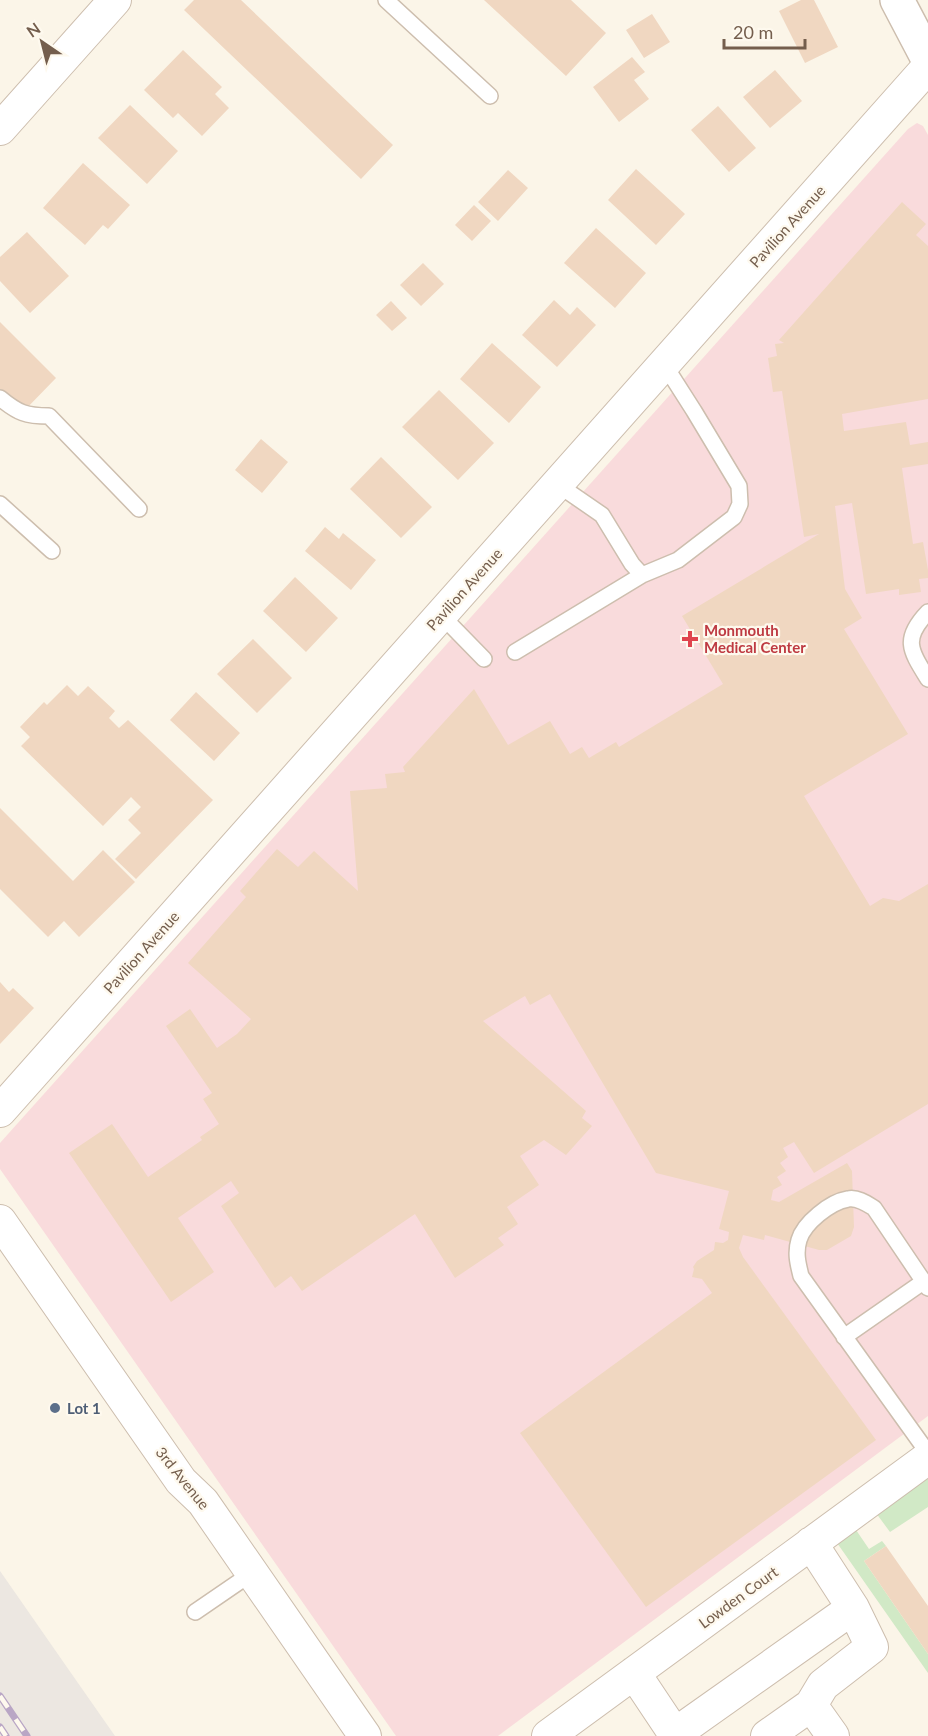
<svg xmlns="http://www.w3.org/2000/svg" width="928" height="1736" font-family="Lato,sans-serif">
	<style>
		.industrial { fill: #ece7e1 }
		.medical { fill: #f9dbdc }
		.green { fill: #d1e9c6 }
		.building { fill: #f0d7c1 }
		.lines { fill: none; stroke-linecap: round; stroke-linejoin: round }
		.service-casing { stroke: #cdbeae; stroke-width: 18 }
		.minor-casing { stroke: #cdbeae; stroke-width: 34 }
		.tertiary-casing { stroke: #cdbeae; stroke-width: 36 }
		.service { stroke: #fff; stroke-width: 15 }
		.minor { stroke: #fff; stroke-width: 32 }
		.tertiary { stroke: #fff; stroke-width: 33 }
		.rail-casing { stroke: #b9a6c5; stroke-width: 7 }
		.rail { stroke: #fef9ee; stroke-width: 4.5; stroke-dasharray: 14; stroke-linecap: butt }
		.health-dot { fill: #e0444e; stroke: #fef9ee; stroke-width: 2 }
		.service-dot { fill: #5c6f8a; stroke: #fef9ee; stroke-width: 2 }
		.labels { text-anchor: middle; dominant-baseline: central; stroke-width: 4.5; stroke-linejoin: round; paint-order: stroke }
		.street-label { font-size: 15px; fill: #745e4d; stroke: #fef9ee }
		.health-label { font-size: 15px; font-weight: bold; fill: #be3a42; stroke: #fef9ee; text-anchor: start }
		.service-label { font-size: 15px; font-weight: bold; fill: #4e5e75; stroke: #fef9ee; text-anchor: start }
	</style>
	<rect width="100%" height="100%" fill="#fbf5e8"/>
	<path class="industrial" d="M0,1571L71,1673L115,1736H0Z"/>
	<path class="medical" d="M917,123L923,126L928,135V1416L498,1736H396L0,1169V1143L908,129Z"/>
	<path class="green" d="M928,1474V1507L890,1532L876,1513Z
		M854,1527L869,1549L882,1541L886,1546L864,1561L928,1654V1673L835,1540Z"/>
	<path class="building" d="M194,0H241L393,145L361,179L184,10Z
		M484,0H571L606,33L566,76Z
		M801,0H814L838,47L805,63L779,11Z
		M652,14L670,42L644,58L626,30Z
		M183,50L222,87L215,94L229,108L202,136L178,113L173,118L144,90Z
		M632,57L645,72L634,80L649,99L619,122L593,87Z
		M775,70L802,101L770,128L743,97Z
		M130,105L178,151L147,184L98,138Z
		M718,106L756,148L729,172L691,130Z
		M83,163L130,205L108,229L103,225L85,245L43,208Z
		M636,169L685,214L656,245L608,200Z
		M508,170L528,188L498,221L478,202Z
		M902,202L926,224L916,235L928,246V399L842,414L844,431L906,422L910,445L928,442V464L902,468L913,544L923,542L928,570V578L919,579L921,592L899,595V589L866,594L852,503L835,506L845,589L862,618L844,629L908,734L804,796L870,906L883,898L899,901L928,884V1104L814,1173L794,1142L783,1148L788,1157L780,1163L786,1171L777,1177L782,1185L773,1190L771,1200L779,1202L847,1163L852,1171L854,1227L851,1236L827,1250H819L765,1235L764,1240L743,1235L739,1248L743,1257L876,1440L646,1607L520,1433L712,1293L702,1279L692,1277L694,1269L693,1267L697,1261L714,1250L715,1242L723,1243L728,1240L729,1232L719,1229L729,1191L656,1173L550,994L530,1005L525,996L483,1021L586,1111L582,1118L592,1126L566,1155L544,1140L520,1156L539,1185L507,1207L518,1224L498,1238L504,1245L455,1278L415,1214L302,1291L291,1276L275,1288L221,1206L239,1193L231,1181L178,1218L214,1272L171,1302L69,1153L112,1124L148,1177L202,1140L200,1137L219,1124L203,1099L212,1093L166,1026L190,1009L217,1048L237,1034L251,1019L188,963L246,897L240,891L277,849L298,867L314,851L358,891L350,791L387,788L385,774L405,772L403,767L474,689L508,745L550,721L570,754L582,747L589,758L616,742L619,747L723,684L682,616L819,534L804,537L782,391L773,392L768,358L777,356L775,344L784,343L779,340Z
		M474,205L491,221L472,241L455,225Z
		M596,228L646,273L615,308L564,263Z
		M27,232L69,276L30,313L0,281V257Z
		M423,263L444,284L421,306L400,285Z
		M554,300L570,315L577,307L596,325L557,367L522,335Z
		M391,301L407,318L392,331L376,315Z
		M0,322L56,378L23,412L0,389Z
		M492,343L541,387L509,423L460,379Z
		M439,390L494,443L458,480L402,427Z
		M261,439L288,462L262,493L235,470Z
		M381,457L432,507L401,538L350,489Z
		M325,527L339,539L343,533L376,560L351,590L305,551Z
		M295,577L338,618L306,652L263,611Z
		M253,639L292,678L257,713L217,674Z
		M67,685L78,696L88,686L115,711L109,718L119,728L128,720L213,800L136,879L115,859L141,833L128,820L141,807L131,797L103,826L21,746L30,737L20,727L44,702L47,705Z
		M196,692L240,733L214,761L170,720Z
		M0,808L73,881L103,850L135,882L79,937L64,921L48,937L0,889Z
		M0,982L9,992L13,988L34,1008L0,1044Z
		M886,1546L928,1606V1654L864,1561Z"/>
	<g class="lines">
		<g class="service-casing">
			<path id="service" d="M386,0L490,96
				M0,398C18,413 26,416 49,416L139,509
				M557,484L602,515L632,564L642,575
				M0,504L52,551
				M928,612C902,639 910,650 928,679
				M441,615L484,659
				M515,652L642,575L678,560L734,517L740,504L739,486L694,411L664,364
				M928,1288L874,1208C866,1203 857,1197 848,1199C830,1202 804,1223 799,1240C795,1253 798,1264 801,1276L928,1453
				M844,1337L923,1282
				M195,1612L252,1573"/>
		</g>
		<g class="minor-casing">
			<path id="minor" d="M0,129L115,0
				M0,1111L928,67
				M0,1221L181,1481L203,1502L365,1736
				M634,1673L676,1736
				M811,1705L833,1736
				M675,1734L853,1608
				M548,1736L928,1458
				M767,1736L811,1705L823,1685L872,1647L853,1608L811,1543"/>
		</g>
		<g class="tertiary-casing">
			<path id="tertiary" d="M897,0L928,59"/>
		</g>
		<use href="#service" class="service"/>
		<use href="#minor" class="minor"/>
		<use href="#tertiary" class="tertiary"/>
		<g class="rail-casing">
			<path id="rail" d="M0,1696L27,1736
				M0,1727L6,1736"/>
		</g>
		<use href="#rail" class="rail"/>
	</g>
	<path class="health-dot" d="M687 630h6v6h6v6h-6v6h-6v-6h-6v-6h6z"/>
	<circle class="service-dot" cx="55" cy="1408" r="6"/>
	<g class="labels">
		<g class="street-label">
			<text transform="translate(787 226) rotate(-48)">Pavilion Avenue</text>
			<text transform="translate(464 589) rotate(-48)">Pavilion Avenue</text>
			<text transform="translate(141 952) rotate(-48)">Pavilion Avenue</text>
			<text transform="translate(183 1478) rotate(51)">3rd Avenue</text>
			<text transform="translate(738 1597) rotate(-36)">Lowden Court</text>
		</g>
		<g class="health-label">
			<text x="704" y="630">Monmouth<tspan x="704" dy="17">Medical Center</tspan></text>
		</g>
		<g class="service-label">
			<text x="67" y="1408">Lot 1</text>
		</g>
	</g>
	<g transform="translate(42 42) rotate(325)" stroke="#fef9ee" stroke-width="4.5" paint-order="stroke">
	<path d="M0-4.5L10 22L0 15L-10 22Z" fill="#745e4d"/>
	<text y="-9" font-size="16" font-weight="bold" text-anchor="middle" fill="#745e4d">N</text>
	</g>
	<path d="M724 39v9h81v-9" fill="none" stroke="#745e4d" stroke-width="3"/>
	<text x="733" y="39" font-size="18" fill="#745e4d" stroke="#fef9ee" stroke-width="4.5" paint-order="stroke">20 m</text>
</svg>
